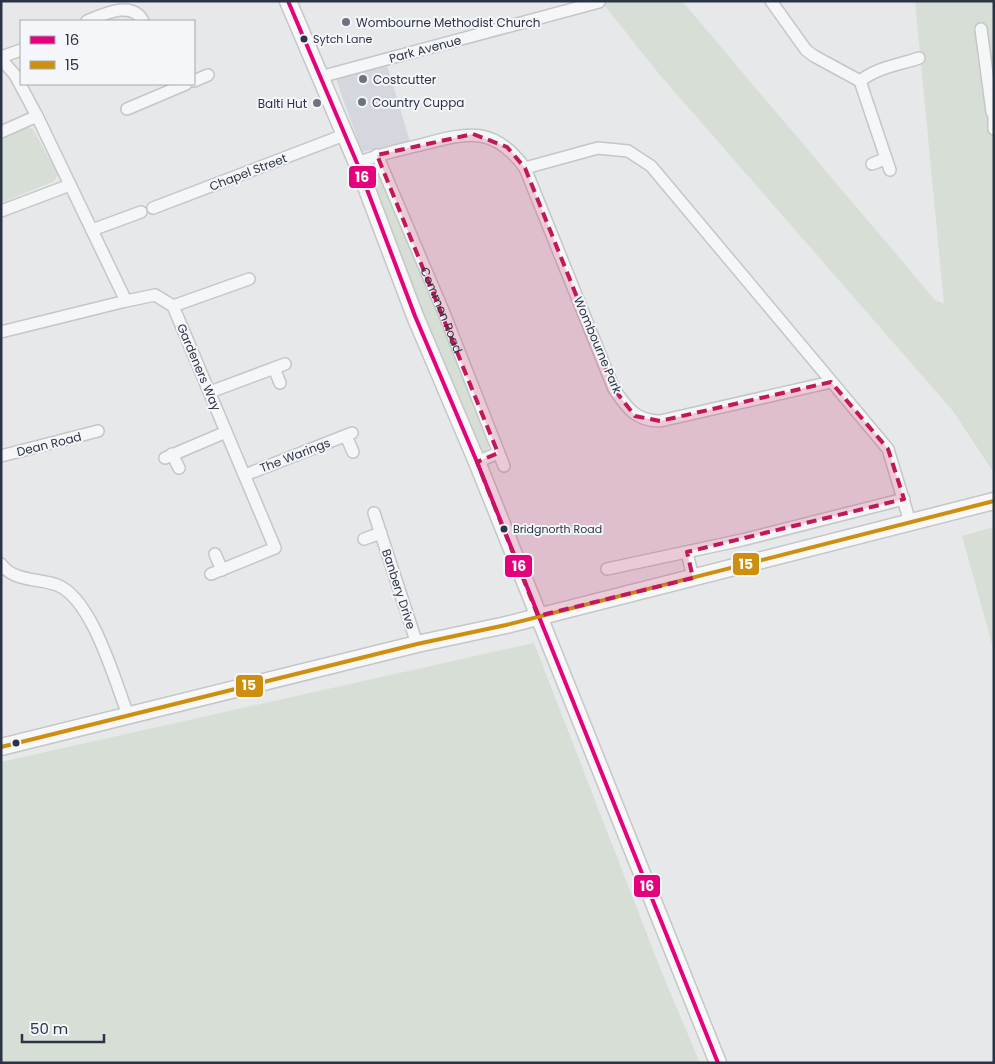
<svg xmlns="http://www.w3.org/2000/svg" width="995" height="1064" font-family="Poppins,sans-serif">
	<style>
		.built { fill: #d4d7dd }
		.green { fill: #d6ded6 }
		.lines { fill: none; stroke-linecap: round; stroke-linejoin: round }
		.street-casing { stroke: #c4c6c8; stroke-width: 14 }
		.secondary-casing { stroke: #c4c6c8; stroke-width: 19 }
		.street { stroke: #f5f6f7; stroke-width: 11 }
		.secondary { stroke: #f8f8f8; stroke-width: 16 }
		.bus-1-casing { stroke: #f4f6f9; stroke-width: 8 }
		.bus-2-casing { stroke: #f4f6f9; stroke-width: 8 }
		.bus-1 { stroke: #e5007d; stroke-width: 4 }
		.bus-2 { stroke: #ce8f0e; stroke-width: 4 }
		.marked { fill: #c2185b; fill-opacity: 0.2; stroke: #c2185b; stroke-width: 4; stroke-dasharray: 10 6; stroke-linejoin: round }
		.poi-dot { fill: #6c737f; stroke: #f4f6f9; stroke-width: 2 }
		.bus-dot { fill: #2b3445; stroke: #f4f6f9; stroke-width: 2 }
		.labels { text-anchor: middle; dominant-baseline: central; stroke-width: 4; stroke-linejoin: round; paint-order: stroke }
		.bus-label { font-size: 11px; fill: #2b3445; stroke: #f4f6f9; text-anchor: start }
		.poi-label { font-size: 12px; fill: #2b3445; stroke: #f4f6f9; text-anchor: start }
		.street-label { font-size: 12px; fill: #2b3445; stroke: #f4f6f9 }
		.line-badge { stroke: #f4f6f9; stroke-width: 2 }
		.badge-label { font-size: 14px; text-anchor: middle; font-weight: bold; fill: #fff }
	</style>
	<rect width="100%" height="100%" fill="#e6e8ea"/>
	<path class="built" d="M387,65L410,142L362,152L336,79Z"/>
	<path class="green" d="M601,1H682L935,300L944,304L915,1H994V473L953,411L659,74Z
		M26,127L33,129L58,175L54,181L1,203V139Z
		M370,169H376L436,308L490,445L486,451H479L367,173Z
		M994,527V651L962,536Z
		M534,643L660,968L700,1063H1V762Z"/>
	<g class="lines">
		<g class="street-casing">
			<g id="street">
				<path d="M771,1L806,50L814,56L860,81L890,170"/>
				<path d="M87,21C104,14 132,0 143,21"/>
				<path d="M981,29L992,112"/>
				<path d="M1,57L21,50"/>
				<path d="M1,59L15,75L37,116L126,301L155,295L173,306L275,548L211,574"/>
				<path d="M320,77L599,2"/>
				<path d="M194,81L208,75"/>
				<path d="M860,81C878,67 899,65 919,58"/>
				<path d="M127,109L186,84"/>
				<path d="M994,112V129"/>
				<path d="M1,132L37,116"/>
				<path id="s1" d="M377,155L444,313L504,466"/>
				<path d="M357,163C377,155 398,150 420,145C466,133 493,124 525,168L614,389C627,408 636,421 660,421L831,382"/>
				<path d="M872,164L885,159"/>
				<path d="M525,168L598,148L628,151L651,166L888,449L910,522"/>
				<path d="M153,208L344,135"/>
				<path d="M1,211L70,185"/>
				<path d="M92,230L141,212"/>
				<path d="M173,306L249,279"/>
				<path d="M1,332L126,301"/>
				<path d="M274,368L280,383"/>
				<path d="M210,392L285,364"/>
				<path d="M346,436L353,452"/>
				<path d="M172,454L179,468"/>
				<path d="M1,456L98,431"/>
				<path d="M165,458L226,432"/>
				<path d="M477,462L498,453"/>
				<path d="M245,475L352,433"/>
				<path d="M374,513L417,644"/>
				<path d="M364,539L381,533"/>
				<path d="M687,552L693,578"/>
				<path d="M215,554L222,570"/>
				<path d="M1,564C14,582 38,578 57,585C92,598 115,681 128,715"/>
				<path d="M607,569L742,540L904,499"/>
			</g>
		</g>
		<g class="secondary-casing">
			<path id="secondary" d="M288,1L357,163L415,316L477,462L718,1063
				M1,747L417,644L506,625L994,501"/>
		</g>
		<use href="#street" class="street"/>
		<use href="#secondary" class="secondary"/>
		<g class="bus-1-casing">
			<path id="bus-1" d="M288,1L357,163L415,316L477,462L718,1063"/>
		</g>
		<g class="bus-2-casing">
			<path id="bus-2" d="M1,747L417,644L506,625L994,501"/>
		</g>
		<use href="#bus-1" class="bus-1"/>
		<use href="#bus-2" class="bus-2"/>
	</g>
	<path class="marked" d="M473,134L507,147L525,168L614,389L635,416L660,421L831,382L888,449L904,499L687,552L693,578L538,616L477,462L498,453L377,155Z"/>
	<g class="poi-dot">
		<circle cx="346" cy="22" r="5"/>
		<circle cx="363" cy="79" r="5"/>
		<circle cx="362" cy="102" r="5"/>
		<circle cx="317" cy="103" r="5"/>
	</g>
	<g class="bus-dot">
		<circle cx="304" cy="39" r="4.5"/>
		<circle cx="504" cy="529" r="4.5"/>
		<circle cx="16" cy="743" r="4.5"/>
	</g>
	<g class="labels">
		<g class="bus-label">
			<text x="313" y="39">Sytch Lane</text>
			<text x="513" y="529">Bridgnorth Road</text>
		</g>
		<g class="poi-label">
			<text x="356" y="22">Wombourne Methodist Church</text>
			<text x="373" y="79">Costcutter</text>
			<text x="372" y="102">Country Cuppa</text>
			<text x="307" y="103" text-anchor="end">Balti Hut</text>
		</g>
		<g class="street-label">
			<text transform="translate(425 49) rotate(-15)">Park Avenue</text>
			<text transform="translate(248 172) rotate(-21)">Chapel Street</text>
			<text stroke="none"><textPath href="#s1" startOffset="168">Common Road</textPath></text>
			<text transform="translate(598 345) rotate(67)">Wombourne Park</text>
			<text transform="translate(199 367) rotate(67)">Gardeners Way</text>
			<text transform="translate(49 444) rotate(-14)">Dean Road</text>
			<text transform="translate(295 455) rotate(-21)">The Warings</text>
			<text transform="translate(399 589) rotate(72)">Banbery Drive</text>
		</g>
	</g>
	<g class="line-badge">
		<rect x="348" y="165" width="29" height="24" rx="5" fill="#e5007d"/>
		<rect x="732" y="552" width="28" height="24" rx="5" fill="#ce8f0e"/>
		<rect x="504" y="554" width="29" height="24" rx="5" fill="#e5007d"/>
		<rect x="235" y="674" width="29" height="24" rx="5" fill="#ce8f0e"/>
		<rect x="633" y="874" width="28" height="24" rx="5" fill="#e5007d"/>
	</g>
	<g class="badge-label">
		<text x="362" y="182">16</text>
		<text x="746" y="569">15</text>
		<text x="519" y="571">16</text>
		<text x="249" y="690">15</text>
		<text x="647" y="891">16</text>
	</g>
	<rect width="995" height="1064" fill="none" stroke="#2b3445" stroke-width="5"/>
	<rect x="20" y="20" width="175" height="65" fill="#f4f6f9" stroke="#a4a8b1"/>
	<rect x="30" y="36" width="25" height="8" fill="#e5007d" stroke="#a4a8b1"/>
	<text x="65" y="45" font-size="15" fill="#2b3445">16</text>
	<rect x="30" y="61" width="25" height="8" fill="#ce8f0e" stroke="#a4a8b1"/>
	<text x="65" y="70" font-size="15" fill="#2b3445">15</text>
	<path d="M22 1034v8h82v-8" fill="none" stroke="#2b3445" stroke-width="2.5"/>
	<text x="30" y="1034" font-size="15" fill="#2b3445" stroke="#f4f6f9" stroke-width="4" paint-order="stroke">50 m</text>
</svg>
